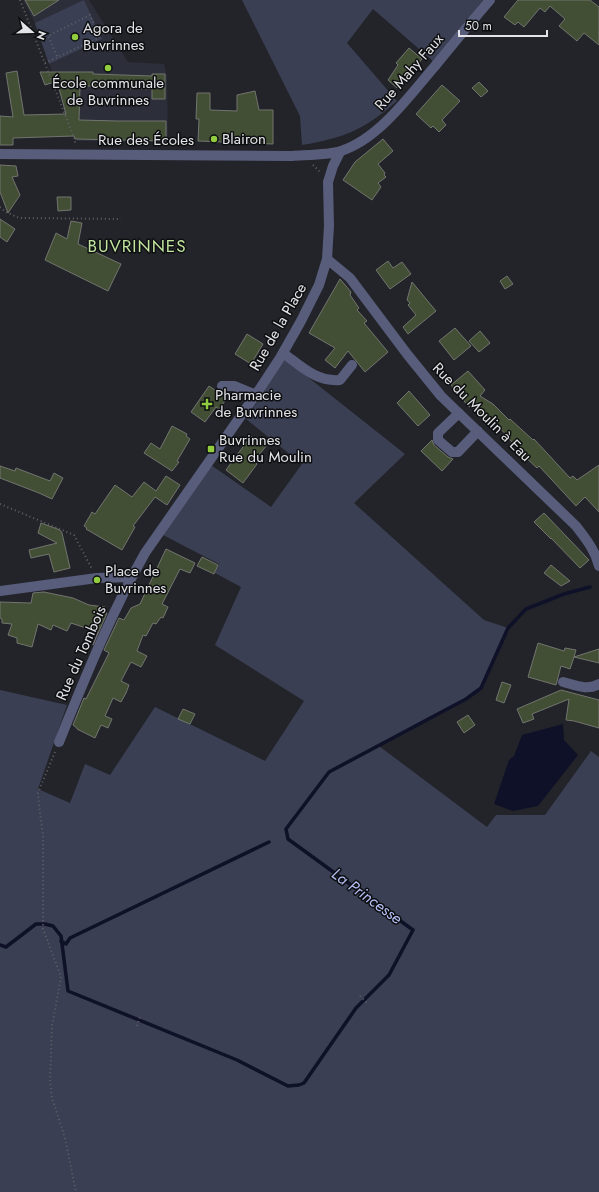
<svg xmlns="http://www.w3.org/2000/svg" width="599" height="1192" font-family="Jost,sans-serif">
	<style>
		.built { fill: #2c2e39 }
		.green { fill: #3b3f53 }
		.water { fill: #0e1128 }
		.lines { fill: none; stroke-linecap: round; stroke-linejoin: round }
		.stream { stroke: #0e1128; stroke-width: 3.5 }
		.building { fill: #424f34; stroke: #72756f }
		.path { stroke: #606066; stroke-width: 2; stroke-dasharray: 1 3; stroke-linecap: butt }
		.minor { stroke: #585d7b; stroke-width: 10 }
		.poi-dot { fill: #91cd3f; stroke: #0d0e10; stroke-width: 1.5 }
		.labels { text-anchor: middle; dominant-baseline: central; stroke-width: 3; stroke-linejoin: round; paint-order: stroke }
		.poi-label { font-size: 15px; fill: #e4e4e8; stroke: #0d0e10; text-anchor: start }
		.street-label { font-size: 15px; fill: #e4e4e8; stroke: #0d0e10 }
		.water-label { font-size: 16px; font-style: italic; fill: #b4bef4; stroke: #0d0e10 }
		.quarter-label { font-size: 17px; letter-spacing: 1px; fill: #c1e49e; stroke: #0d0e10 }
	</style>
	<rect width="100%" height="100%" fill="#23242a"/>
	<path class="built" d="M23,0H89L128,62L164,64L167,76L168,142L77,141L33,19Z"/>
	<path class="green" d="M84,0L102,39L49,64L35,23Z
		M242,0H483L433,61L373,9L347,43L397,101C365,129 345,138 302,145L300,116Z
		M285,359L405,454L354,503L484,620L508,628L481,688L466,699L379,746L487,827L496,815H545L591,751L599,757V1192H0V690L67,705L38,789L70,803L85,764L110,775L155,707L265,761L304,701L215,645L241,587L215,573L219,564L163,535L211,465L271,507L302,464L246,419Z"/>
	<path class="water" d="M563,724L564,740L578,755L538,806L513,811L494,804L509,760L514,756L522,735Z"/>
	<g class="lines">
		<path class="stream" d="M61,941L66,944L70,938L269,842
			M0,945L6,947L36,924H45L53,926L61,936L68,991L237,1060L288,1086L299,1085L304,1083L356,1008L389,975L413,930L288,839L286,829L329,772L466,699L481,688L508,628L526,609L564,594L590,587"/>
	</g>
	<path class="building" d="M25,0H59L34,16Z
		M518,0H590L599,7V45L584,33L577,41L559,26L565,19L550,6L545,12L540,8L524,27L518,22L515,25L504,17Z
		M409,48L422,59L397,88L388,80L398,65L396,63Z
		M17,71L24,115L66,114L57,81L45,85L40,72H93V74L152,76V74H165V99H152V89L100,88V86H80L79,120L118,121H166V141L75,139L74,136L13,138V145H0V116L13,117L6,73Z
		M479,82L488,91L481,97L472,88Z
		M442,85L460,101L442,120L446,125L439,132L433,126L431,128L416,114Z
		M255,91L259,110H273V144L198,141L199,119H196L197,93H210V110L237,111V95Z
		M383,139L393,151L378,164L385,173L384,175L386,177L378,183L381,187L372,200L343,180L355,162Z
		M0,165L16,166L18,176L12,177L20,195L8,213L0,192Z
		M57,197H71V210L58,211Z
		M0,219L15,229L7,242L0,237Z
		M71,221L82,223L78,244L121,264L108,291L45,260L56,233L67,239Z
		M388,261L393,268L402,262L411,274L390,289L376,270Z
		M507,276L513,284L505,289L500,281Z
		M340,279L351,292L350,295L359,308L357,310L367,321L364,323L388,352L365,372L348,351L335,368L325,360L335,348L309,333Z
		M412,282L436,311L408,334L403,327L416,315L408,305L410,303L407,300Z
		M455,328L471,346L454,360L439,341Z
		M480,331L490,343L479,352L469,341Z
		M247,334L263,344L251,364L235,354Z
		M468,371L485,390L480,396L493,404L509,420L510,419L533,440L534,439L570,478L573,476L577,480L599,465V512L585,497L576,506L539,466L537,468L521,453L522,452L508,438L509,437L495,424L493,426L471,406L469,407L451,385Z
		M209,386L227,398L219,409L216,407L205,422L191,412Z
		M409,391L430,415L418,426L397,403Z
		M172,426L187,434L186,436L190,439L177,461L179,462L172,471L144,453L151,443L160,449Z
		M251,436L255,439L256,437L267,445L254,461L257,464L243,483L226,470Z
		M432,440L434,445L448,457L453,459L442,471L421,451Z
		M0,466L15,471L16,468L50,481L54,473L63,478L52,499L39,493L0,478Z
		M166,476L180,485L167,505L155,497L133,526L135,527L122,550L86,529L87,528L84,526L92,512L95,514L115,485L132,497L144,482L156,491Z
		M544,513L589,560L580,568L551,538V539L534,522Z
		M41,523L60,530L62,533L70,568L54,572L49,554L31,558L29,550L57,543L38,533Z
		M166,549L195,563L190,573L180,569L162,604L168,607L163,618L161,617L156,624L153,623L146,636L143,635L137,651L147,656L141,667L131,662L121,681L129,685L126,693L121,702L113,698L105,716L112,719L108,728L101,725L95,738L77,729V728L73,725L84,698L86,699L109,653L104,650L119,618L124,620L131,608L140,604Z
		M202,557L218,565L214,574L197,566Z
		M551,565L564,576L570,581L561,586L544,573Z
		M44,592L73,598L89,605L105,607L104,612L107,613L93,645L98,632L71,623L67,631L53,625L51,630L38,624L32,647L17,643V638L8,635L12,624L2,623V619L0,618V602L31,603L33,593Z
		M538,643L564,651L565,648L576,650L574,657L599,649V663L574,657L570,669L561,666L556,685L528,677Z
		M502,682L511,685L504,703L496,700Z
		M561,690L599,700V728L574,721L566,720L569,699L532,714L534,719L523,723L517,709Z
		M183,709L195,714L190,724L178,719Z
		M468,715L475,725L464,733L457,722Z"/>
	<g class="lines">
		<path class="path" d="M20,0L75,140V144
			M45,63L99,38L90,15L48,36L58,58
			M313,165L320,172
			M0,207L6,212L19,218L121,219
			M0,504L74,535L92,569
			M55,752L38,793L39,805L43,836V929L61,977L52,1026L50,1080L52,1098L65,1138L76,1192
			M360,996L367,1003
			M137,1026L140,1017"/>
		<path class="minor" d="M0,154L292,156C305,155 330,155 341,151C379,139 410,95 435,66C453,44 471,22 490,0
			M327,259L350,278L407,354L441,396L576,526C586,539 595,550 599,566
			M283,353C301,366 316,382 340,380L352,365
			M222,386H234L256,395
			M459,413L438,433V440L452,452H458L478,431
			M0,591L97,578L132,577
			M563,682C575,685 588,691 599,684
			M59,742C85,678 111,613 145,553L261,387L280,358L301,321L319,285L327,259L329,226L328,182L333,166L340,152"/>
	</g>
	<g class="poi-dot">
		<circle cx="75" cy="37" r="4"/>
		<circle cx="108" cy="68" r="4"/>
		<circle cx="214" cy="139" r="4"/>
		<path d="M205 398h4v4h4v4h-4v4h-4v-4h-4v-4h4z"/>
		<rect x="207" y="445" width="8" height="8" rx="2"/>
		<circle cx="97" cy="580" r="4"/>
	</g>
	<g class="labels">
		<g class="poi-label">
			<text x="83" y="28">Agora de<tspan x="83" dy="17">Buvrinnes</tspan></text>
			<text x="108" y="83" text-anchor="middle">École communale<tspan x="108" dy="17">de Buvrinnes</tspan></text>
			<text x="222" y="139">Blairon</text>
			<text x="215" y="395">Pharmacie<tspan x="215" dy="17">de Buvrinnes</tspan></text>
			<text x="219" y="440">Buvrinnes<tspan x="219" dy="17">Rue du Moulin</tspan></text>
			<text x="105" y="571">Place de<tspan x="105" dy="17">Buvrinnes</tspan></text>
		</g>
		<g class="street-label">
			<text transform="translate(409 72) rotate(-49)">Rue Mahy Faux</text>
			<text x="146" y="140">Rue des Écoles</text>
			<text transform="translate(278 327) rotate(-60)">Rue de la Place</text>
			<text transform="translate(482 412) rotate(45)">Rue du Moulin à Eau</text>
			<text transform="translate(81 653) rotate(-66)">Rue du Tombois</text>
		</g>
		<g class="water-label">
			<text transform="translate(367 896) rotate(36)">La Princesse</text>
		</g>
		<g class="quarter-label">
			<text x="137" y="246">BUVRINNES</text>
		</g>
	</g>
	<g transform="translate(32 32) rotate(110)" stroke="#0d0e10" stroke-width="3" paint-order="stroke">
	<path d="M0-3L7 15L0 10L-7 15Z" fill="#e4e4e8"/>
	<text y="-6" font-size="11" font-weight="bold" text-anchor="middle" fill="#e4e4e8">N</text>
	</g>
	<path d="M459 30v6h88v-6" fill="none" stroke="#e4e4e8" stroke-width="2"/>
	<text x="465" y="30" font-size="12" fill="#e4e4e8" stroke="#0d0e10" stroke-width="3" paint-order="stroke">50 m</text>
</svg>
